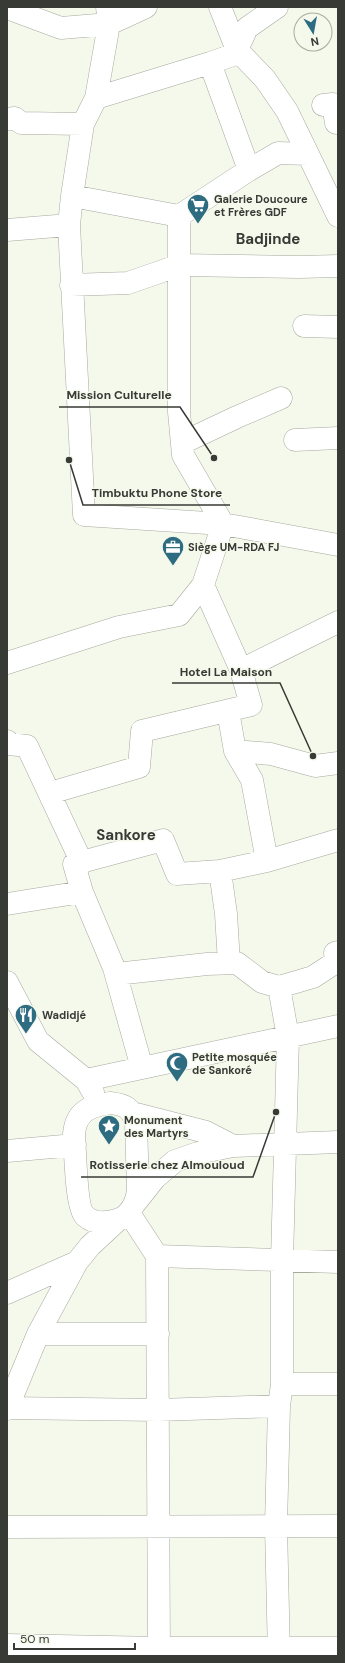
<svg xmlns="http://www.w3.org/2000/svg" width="345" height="1663" font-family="'DM Sans',sans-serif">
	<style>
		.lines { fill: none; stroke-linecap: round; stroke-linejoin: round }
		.minor-casing { stroke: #a6a99e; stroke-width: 23 }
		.minor { stroke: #fff; stroke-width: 22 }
		.labels { text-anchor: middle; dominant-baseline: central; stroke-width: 3; stroke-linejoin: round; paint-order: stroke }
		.poi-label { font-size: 11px; font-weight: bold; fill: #383a35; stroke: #f5f9ec; text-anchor: start }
		.district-label { font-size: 15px; font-weight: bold; fill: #383a35; stroke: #f5f9ec }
		.leader { fill: none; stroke: #383a35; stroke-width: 1.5 }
		.callout-dot { fill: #383a35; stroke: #f5f9ec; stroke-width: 1.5 }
		.callout-label { font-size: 12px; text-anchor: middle; font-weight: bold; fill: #383a35; stroke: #f5f9ec; stroke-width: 3; stroke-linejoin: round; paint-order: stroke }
	</style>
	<rect width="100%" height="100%" fill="#f5f9ec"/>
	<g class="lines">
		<g class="minor-casing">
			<path id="minor" d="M107,7L109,24L96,98L83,124L72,196L69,225L84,515L223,524L338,545
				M220,7L237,50L265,79L287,111L338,216
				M7,8L61,28L109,24L146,7
				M210,63L249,170
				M96,98L210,63L233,55L237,50L247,28L277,7
				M323,105L333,104L336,123H338
				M7,119L15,118L21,123L83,124
				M72,196L179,216L249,170L278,153L308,154
				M7,230L69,225
				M71,285L128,283L180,265L299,267L338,266
				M304,326L338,327
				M295,440L338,438
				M182,443L237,417L281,398
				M7,663L119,627L179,615L203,585L223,524L183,455L179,412V216
				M241,670L338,622
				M228,711L235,751L271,754L315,766L338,763
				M7,741L9,744L27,746L82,863
				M235,751L252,780L267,861
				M50,793L139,767L142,731L251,705L241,670L203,585
				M220,871L226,914L229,963
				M82,892L74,864L163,840L177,874L220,871L267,861L338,840
				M7,904L82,892L114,968L142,1068
				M116,974L207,964L237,963L262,982L279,987L313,977L336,962L335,953L338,952
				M7,982L38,1041L86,1080L93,1092
				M86,1080L338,1026
				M110,1103C126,1105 130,1107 136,1122L138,1191C136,1203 130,1216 117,1220C107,1223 94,1224 85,1216C76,1208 75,1148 74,1134C76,1111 90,1106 110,1103Z
				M132,1113L206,1132L233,1146
				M7,1151L75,1145
				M136,1202L155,1178L175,1161L198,1153L233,1146L338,1142
				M129,1213L157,1256L159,1656
				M157,1256L338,1262
				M7,1293L77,1262
				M38,1334H158
				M282,1384H338
				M7,1408L158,1410L279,1406
				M7,1409L38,1334L77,1262L90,1246L119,1219
				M7,1527L338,1526
				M7,1645L159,1648H338
				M279,1656L276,1526L279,1406L282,1384V1260L288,1037L279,987"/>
		</g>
		<use href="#minor" class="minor"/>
	</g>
	<defs>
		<g id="supermarket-pin" transform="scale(1.15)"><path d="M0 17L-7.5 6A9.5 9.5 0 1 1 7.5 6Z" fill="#2d6c81" stroke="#f5f9ec"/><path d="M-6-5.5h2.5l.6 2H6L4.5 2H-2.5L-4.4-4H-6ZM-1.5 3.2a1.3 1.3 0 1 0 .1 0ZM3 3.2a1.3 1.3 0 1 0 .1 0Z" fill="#fff"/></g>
		<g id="office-pin" transform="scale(1.15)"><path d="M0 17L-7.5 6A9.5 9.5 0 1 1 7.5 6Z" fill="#2d6c81" stroke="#f5f9ec"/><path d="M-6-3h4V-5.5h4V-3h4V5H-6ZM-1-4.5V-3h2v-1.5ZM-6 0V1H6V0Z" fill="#fff"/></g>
		<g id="restaurant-pin" transform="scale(1.15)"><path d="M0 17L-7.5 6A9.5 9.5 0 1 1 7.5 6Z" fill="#2d6c81" stroke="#f5f9ec"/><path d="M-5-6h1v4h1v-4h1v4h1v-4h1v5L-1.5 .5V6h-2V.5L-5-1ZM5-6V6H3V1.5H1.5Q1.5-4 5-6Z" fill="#fff"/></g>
		<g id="mosque-pin" transform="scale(1.15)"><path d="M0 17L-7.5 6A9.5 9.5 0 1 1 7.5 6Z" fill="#2d6c81" stroke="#f5f9ec"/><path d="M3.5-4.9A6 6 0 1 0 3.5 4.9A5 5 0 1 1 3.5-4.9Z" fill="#fff"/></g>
		<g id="sight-pin" transform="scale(1.15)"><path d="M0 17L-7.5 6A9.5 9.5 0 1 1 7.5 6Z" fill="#2d6c81" stroke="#f5f9ec"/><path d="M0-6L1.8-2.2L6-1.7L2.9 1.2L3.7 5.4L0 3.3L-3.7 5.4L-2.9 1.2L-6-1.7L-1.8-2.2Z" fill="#fff"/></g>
	</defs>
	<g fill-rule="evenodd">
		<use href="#supermarket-pin" x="198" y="205"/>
		<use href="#office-pin" x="173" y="547"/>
		<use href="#restaurant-pin" x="26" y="1015"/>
		<use href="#mosque-pin" x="177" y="1063"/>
		<use href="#sight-pin" x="109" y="1126"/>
	</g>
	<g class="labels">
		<g class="poi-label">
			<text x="214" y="199">Galerie Doucoure<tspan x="214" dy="13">et Frères GDF</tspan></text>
			<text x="188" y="547">Siège UM-RDA FJ</text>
			<text x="42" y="1015">Wadidjé</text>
			<text x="192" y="1057">Petite mosquée<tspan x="192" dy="13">de Sankoré</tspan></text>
			<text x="124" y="1120">Monument<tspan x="124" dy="13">des Martyrs</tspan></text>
		</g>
		<g class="district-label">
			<text x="268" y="239">Badjinde</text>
			<text x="126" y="835">Sankore</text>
		</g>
	</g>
	<path class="leader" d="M214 458L180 407H59M69 460L83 505H230M313 756L280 683H172M276 1112L253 1177H81"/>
	<g class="callout-dot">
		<circle cx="214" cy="458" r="4"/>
		<circle cx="69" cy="460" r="4"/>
		<circle cx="313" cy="756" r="4"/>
		<circle cx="276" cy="1112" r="4"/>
	</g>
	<g class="callout-label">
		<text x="119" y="399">Mission Culturelle</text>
		<text x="157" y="497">Timbuktu Phone Store</text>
		<text x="226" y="676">Hotel La Maison</text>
		<text x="167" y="1169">Rotisserie chez Almouloud</text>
	</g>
	<rect width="345" height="1663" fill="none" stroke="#383a35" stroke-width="16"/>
	<g transform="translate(313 32) rotate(169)"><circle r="19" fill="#f5f9ec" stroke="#a9ada3"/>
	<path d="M0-3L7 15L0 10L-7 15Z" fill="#2d6c81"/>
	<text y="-6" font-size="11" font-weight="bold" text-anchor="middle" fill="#383a35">N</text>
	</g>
	<path d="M14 1643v6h121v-6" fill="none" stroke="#383a35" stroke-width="2"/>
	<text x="20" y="1643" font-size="12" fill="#383a35" stroke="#f5f9ec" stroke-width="3" paint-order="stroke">50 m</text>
</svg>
